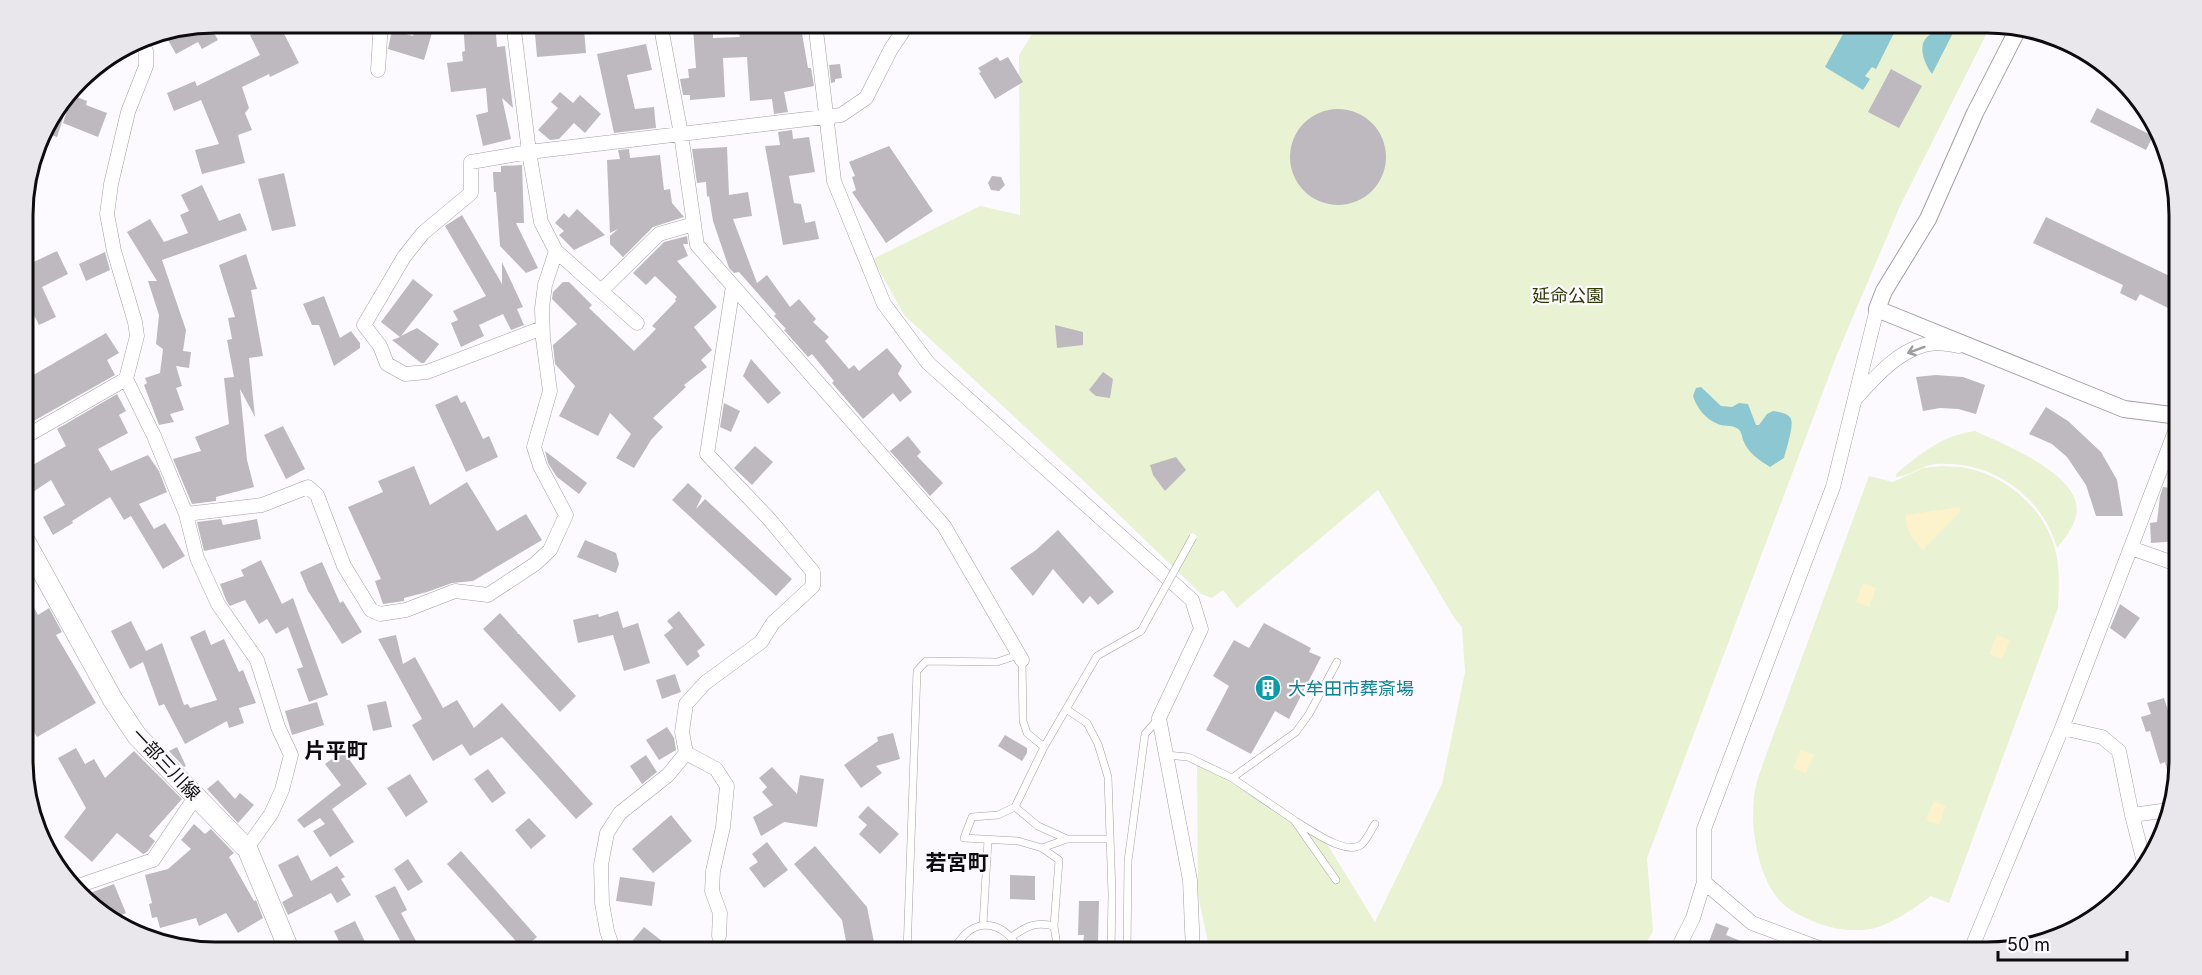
<svg xmlns="http://www.w3.org/2000/svg" width="2202" height="975" font-family="Inter,'Noto Sans JP',sans-serif">
	<style>
		.green { fill: #e9f2d2 }
		.sand { fill: #fcf2cc }
		.water { fill: #8dc7d1 }
		.building { fill: #bdb9be }
		.lines { fill: none; stroke-linecap: round; stroke-linejoin: round }
		.service-casing { stroke: #a39fa4; stroke-width: 8 }
		.minor-casing { stroke: #a39fa4; stroke-width: 15 }
		.tertiary-casing { stroke: #a39fa4; stroke-width: 18 }
		.secondary-casing { stroke: #a39fa4; stroke-width: 21 }
		.service { stroke: #fff; stroke-width: 7 }
		.minor { stroke: #fff; stroke-width: 14 }
		.tertiary { stroke: #fff; stroke-width: 16 }
		.secondary { stroke: #fff; stroke-width: 20 }
		.service-bridge-casing { stroke: #a39fa4; stroke-width: 8; stroke-linecap: butt }
		.service-bridge { stroke: #fff; stroke-width: 7 }
		.oneway { stroke: #9e9d9e }
		.labels { text-anchor: middle; dominant-baseline: central; stroke-width: 4.5; stroke-linejoin: round; paint-order: stroke }
		.park-label { font-size: 18px; fill: #2e3804; stroke: #fdfaff }
		.culture-label { font-size: 18px; fill: #0d838f; stroke: #fdfaff; text-anchor: start }
		.street-label { font-size: 18px; fill: #0d0b0d; stroke: #fdfaff }
		.quarter-label { font-size: 21px; font-weight: bold; fill: #0d0b0d; stroke: #fdfaff }
		.rim { fill: none; stroke: #0d0b0d; stroke-width: 3 }
	</style>
	<rect width="100%" height="100%" fill="#fdfaff"/>
	<path class="green" d="M1987,22L1992,23L1900,206L1838,352L1647,858L1653,931L1641,952H1210L1198,895L1197,761L1327,844L1375,922L1442,784L1465,672L1462,627L1455,619L1378,490L1237,608L1223,590L1212,598L1201,594L1088,485L904,315L873,259L980,206L1020,215L1019,55L1039,23Z
		M1975,431C2003,444 2086,476 2076,516C2073,528 2065,538 2057,548C2042,495 1991,460 1936,464C1922,465 1910,476 1896,477V474C1921,453 1943,435 1975,431Z
		M1943,466C1951,467 1959,466 1966,468C2008,476 2047,511 2056,553C2060,571 2059,590 2058,608L1949,903L1931,896C1912,909 1893,924 1871,929C1852,932 1834,929 1817,923C1805,918 1791,912 1782,903C1757,878 1749,823 1755,790C1757,779 1762,767 1766,755L1869,476L1893,482L1923,468Z
		M1130,945L1133,952H1071Z"/>
	<path class="sand" d="M1958,507L1960,508V512L1923,550C1913,540 1905,530 1906,515Z
		M1863,583L1876,588L1869,607L1856,602Z
		M1997,635L2010,640L2002,659L1989,654Z
		M1801,749L1814,755L1806,773L1793,768Z
		M1934,801L1946,806L1939,825L1926,820Z"/>
	<path class="water" d="M1849,23H1882L1895,31L1876,69L1872,67L1865,76L1870,79L1863,90L1825,67Z
		M1951,23L1954,25V31L1932,74C1920,57 1915,34 1942,31L1944,24Z
		M1701,387L1721,406L1732,407L1739,403L1748,404L1756,425H1759L1767,414L1773,411C1779,412 1788,413 1791,419C1794,426 1786,450 1784,458L1770,467C1759,460 1748,453 1743,440C1742,437 1742,434 1740,431C1735,424 1725,427 1718,424C1705,419 1697,408 1693,396L1696,388Z"/>
	<path class="building" d="M276,22H278L299,63L270,77L269,74L242,87L249,108L245,113L252,130L238,135L245,163L202,174L195,150L219,144L201,100L174,111L167,93L195,81L197,86L260,55L250,35Z
		M463,22H495L497,47L505,46L513,108L502,98L511,139L483,146L476,115L488,112L486,88L451,92L447,63L463,61L462,52L465,51Z
		M743,22H800L808,68H811L814,86L784,92L788,112L774,114L772,99L750,101L747,57L723,58L725,97L690,100V95H683L680,79L689,78L688,69L696,68L693,28L713,27V38L740,37L739,33L744,32Z
		M209,24L218,40L202,49L198,42L176,54L164,33Z
		M415,28L432,33L424,60L388,49L392,30L413,36Z
		M584,29L586,53L537,57L535,34Z
		M646,44L652,70L627,75L635,109L654,107L656,128L614,133L597,54Z
		M997,57L1000,61L1008,57L1023,82L995,99L979,73L981,72L978,68Z
		M840,64L842,78L835,79V82L831,83L829,65Z
		M1891,69L1922,86L1899,128L1868,112Z
		M560,92L573,103L580,95L601,114L585,133L574,123L559,139L550,140L538,130L558,108L551,102Z
		M72,95L87,101L86,105L107,113L98,137L63,123Z
		M68,96L70,97L57,137L42,132Z
		M2097,108L2153,136L2146,150L2090,122Z
		M1290 157a48 48 0 1 1 96 0a48 48 0 1 1-96 0Z
		M792,130L793,139L809,137L815,172L789,176L794,203L801,204L805,223L815,221L819,239L783,245L765,146L780,145L778,132Z
		M889,146L933,211L886,243L852,192L856,190L852,177L855,176L849,162Z
		M727,147L729,195L748,192L752,216L733,219L757,283L767,275L790,307L799,299L816,319L813,322L829,337L825,341L849,369L854,365L859,371L887,348L902,366L898,374L912,392L900,402L893,393L863,419L832,383L834,381L812,354L808,357L784,330L786,329L774,316L776,314L739,272L734,273L729,268L713,221L709,196L707,197L706,182L697,183L692,149Z
		M629,149L630,158L660,155L664,190L670,189L672,203L684,217L653,227L623,257L610,244V236L618,229L610,233L607,160L620,159L618,150Z
		M522,165L524,223H516L538,268L526,273L500,246L496,192H494L493,172H501V166Z
		M284,173L296,226L272,231L258,179Z
		M992,176L1001,177L1005,185L999,191L991,190L988,183Z
		M202,185L219,221L240,213L247,230L162,260L186,330L183,351L191,352L189,368L176,366L182,386L176,388L184,410L170,414L174,422L159,425L144,385L147,383L145,378L160,373L163,349L156,344L159,315L148,281H157L127,232L150,219L164,242L188,233L180,215L189,211L181,195Z
		M577,209L605,235L574,250L559,235L564,231L555,223L564,213L569,218Z
		M462,215L502,284V262L523,307L517,309L524,325L511,330L503,314L479,325L484,336L461,347L451,323L458,320L453,311L486,296L445,226Z
		M2046,217L2178,280V313L2140,294L2136,301L2120,293L2123,285L2033,243Z
		M687,236L688,244H683L688,256L677,261L717,307L694,327L712,350L701,360L707,367L684,385L686,387L653,418L663,427L651,440L634,468L616,458L631,434L610,413L598,436L559,416L575,386L555,364L553,345L577,324L552,299L553,292L563,282H569L592,305L589,308L634,351L656,329L652,326L676,301L675,299L677,297L655,276L646,285L633,273L664,242Z
		M57,251L68,274L42,287L56,317L39,325L23,293V267Z
		M105,252L110,270L86,281L79,264Z
		M246,254L257,289L251,290L263,356L249,358L255,417L240,389L247,460L254,487L216,497V501L192,504L173,459L201,451L195,437L229,424L224,378L234,377L227,340L232,339L228,318L235,317L219,265Z
		M413,279L433,295L401,336L417,328L439,344L424,363H421L392,340L400,337L381,322Z
		M324,296L340,338L351,331L360,343V348L334,366L319,325H312L303,304Z
		M1055,325L1083,332V345L1057,348Z
		M106,333L119,353L107,360L115,375L23,427V381Z
		M751,359L781,393L768,404L743,376Z
		M1103,372L1113,379L1110,398L1096,396L1089,390Z
		M1936,375L1963,377L1985,385L1976,414L1958,409L1940,408L1923,411L1916,377Z
		M117,394L126,411L119,415L128,433L98,449L111,471L148,455L159,471L167,492L139,504L154,529L165,523L185,556L163,569L131,516L124,520L110,497L72,521L73,523L53,535L43,517L65,505L51,480L24,498V470L66,446L57,429Z
		M457,395L461,403L465,401L483,439L489,436L498,457L466,472L435,405Z
		M724,403L740,411L731,432L720,427Z
		M2046,407L2068,421L2101,452L2117,480L2123,516H2096L2086,485L2067,457L2052,444L2029,434Z
		M283,426L305,469L286,479L264,435Z
		M908,436L921,452L917,456L943,483L930,496L890,451Z
		M755,446L773,462L752,485L734,468Z
		M545,451L587,483L579,494L557,477L548,463Z
		M1176,457L1186,470L1165,491L1153,475L1150,465Z
		M414,466L430,505L467,482L497,531L526,514L542,540L473,581L452,583L427,592L404,598V601L383,604L375,581L381,579L348,507L383,492L378,481Z
		M688,483L702,496L696,509L705,499L792,579L776,596L672,500Z
		M2163,487L2179,489V541L2151,543L2150,523L2157,522L2160,496Z
		M221,519L223,525L257,519L261,539L204,551L197,522Z
		M1058,530L1114,592L1098,605L1090,596L1083,604L1053,569L1033,596L1010,568L1036,550Z
		M585,540L616,553L619,564L616,573L577,557Z
		M261,560L282,604L293,598L328,695L309,702L297,669L303,667L288,627L276,634L267,619L259,624L245,600L230,606L226,600L220,584L244,576L241,570Z
		M322,562L340,603L343,601L362,632L342,644L308,591L300,572Z
		M24,590L38,615L49,608L62,632L56,635L96,703L37,737L24,714Z
		M2120,604L2140,618L2125,639L2110,628Z
		M618,611L623,628L638,623L650,663L624,671L613,635L578,643L573,620L598,614L599,617Z
		M679,611L705,645L697,651L700,656L687,666L664,635L673,628L667,621Z
		M500,613L518,633L517,634H519L576,696L560,712L483,629Z
		M131,621L146,651L162,643L184,705L188,704L190,708L217,700L190,637L205,630L211,645L224,639L239,672L243,670L256,703L239,708L244,723L229,728L227,721L185,744L164,704L159,706L143,662L130,669L111,631Z
		M1264,623L1311,648L1309,652L1321,657L1289,719L1275,711L1251,754L1206,730L1229,686L1213,676L1234,640L1249,648Z
		M396,635L403,664L415,657L443,708L457,700L474,728L502,703L593,804L576,819L502,737L470,756L462,744L433,761L412,725L422,719L378,639Z
		M675,674L681,692L662,699L656,680Z
		M2164,698L2175,732L2179,731L2180,761L2173,794L2165,762L2160,764L2150,731L2146,732L2141,717L2151,714L2147,703Z
		M386,701L392,727L373,731L367,705Z
		M317,702L324,725L292,735L285,711Z
		M667,727L674,738L676,750L659,760L646,740Z
		M893,733L900,759L876,766L882,773L861,788L844,765L878,741L877,737Z
		M1005,735L1027,748V753L1022,761L998,746Z
		M177,747L186,766L184,767L169,751Z
		M76,748L85,764L94,759L105,778L134,751L182,799L149,836L155,841L147,852L143,854L117,833L92,862L64,837L86,808L58,758Z
		M343,751L367,784L332,809L354,842L330,857L313,831L325,824L320,818L304,828L297,820L341,785L325,764Z
		M646,755L657,772L642,784L630,766Z
		M772,767L797,794L800,775L824,779L817,827L784,822L761,836L753,817L773,805L762,792L767,787L759,778Z
		M488,769L506,793L492,803L474,779Z
		M410,774L428,802L406,817L387,788Z
		M218,780L235,799L240,793L254,805L238,823L207,789Z
		M868,806L899,834L880,854L859,834L867,825L858,817Z
		M671,815L692,841L653,873L632,849Z
		M529,818L546,836L531,849L515,830Z
		M194,824L205,834L211,829L234,853L229,857L254,901L256,900L263,918L238,933L226,913L199,926L196,918L160,928L157,917L152,918L149,904L152,903L145,875L168,869L191,849L181,840Z
		M767,842L788,870L764,888L749,868L758,862L752,854Z
		M815,846L867,907L876,952H848L842,920L794,864Z
		M461,851L537,937L523,949L447,864Z
		M298,855L311,881L337,866L345,877L341,879L351,895L337,903L331,893L288,915L282,902L293,896L278,865Z
		M408,859L423,882L408,891L394,869Z
		M1010,875L1035,876V900L1010,899Z
		M620,877L655,882L652,906L616,901Z
		M114,884L126,913L115,918L94,901L90,893Z
		M395,886L407,910L401,913L416,941L413,942L419,952H381L401,942L375,896Z
		M1079,901H1099L1098,944H1083L1084,935H1078Z
		M355,921L370,952H344L334,931Z
		M1716,923L1729,928L1726,935L1767,952H1705Z
		M644,927L676,952H623Z"/>
	<g class="lines">
		<g class="service-casing">
			<path id="service" d="M1022,660L1023,721L1027,733L1044,747
				M1066,709L1087,723L1098,744L1108,777L1112,894L1111,952
				M1166,755L1188,757L1232,778L1294,820L1336,880
				M1232,778L1296,732L1309,714L1337,662
				M1015,807L1038,826L1067,839
				M1297,822C1311,830 1347,857 1362,844C1367,839 1371,830 1375,824
				M1042,848L1067,839H1110
				M983,925L988,840
				M1011,937C1026,927 1035,921 1054,926
				M958,943C977,914 1007,923 1020,952
				M907,952L917,671L926,661L997,662L1018,655
				M1058,952L1054,926L1059,860L1042,848L1018,841L964,838L972,817L998,815L1015,807L1044,747L1097,656L1141,631
				M1127,952L1128,861L1145,734L1159,718"/>
		</g>
		<g class="minor-casing">
			<path id="minor" d="M513,22L529,152L841,115L866,98L891,49L909,22
				M660,22L681,134L697,245L944,526L1022,660
				M815,22L834,181L884,304L928,363L1192,600L1201,629L1159,718L1190,880L1193,952
				M139,39L146,51V66L128,112L111,184L107,214L114,251L135,322L137,336L126,379L154,436L186,514L197,558L218,604L257,660L278,727L291,755L282,790L271,814L247,848
				M378,70L381,22
				M556,251L637,323
				M601,291L659,234L694,224
				M1857,397C1877,375 1903,345 1936,343C1943,343 1952,345 1959,346
				M23,438L126,379
				M186,514L262,505L308,487L317,495L344,566L371,610L380,614L406,610L455,591L488,595L535,564L550,550L566,515L540,466L534,447L550,391L543,339L542,308L545,285L556,251L541,222L529,152L471,162V193L423,233L404,257L364,325L380,346L387,364L405,374L427,372L542,328
				M2131,548L2179,565
				M2062,728L2102,737L2119,751L2132,815L2145,866
				M686,753L682,732L686,704L705,683L761,642L773,623L813,586V572L770,520L707,454L733,286
				M686,753L716,769L727,786L723,827L713,871L712,891L720,913L719,936
				M2132,815L2169,810
				M1704,882L1752,923L1830,952
				M75,887L153,860L196,796
				M614,952L607,931L602,903L601,865L607,833L620,813L668,775L686,753
				M1676,952L1693,918L1704,882V829L1833,487L1877,309
				M1970,952L2062,728L2179,421"/>
		</g>
		<g class="tertiary-casing">
			<path id="tertiary" d="M2018,29L1975,113L1928,219L1884,291L1877,309L2124,409L2179,416"/>
		</g>
		<g class="secondary-casing">
			<path id="secondary" d="M24,539L113,700L137,736L244,846L247,848L290,952"/>
		</g>
		<use href="#service" class="service"/>
		<use href="#minor" class="minor"/>
		<use href="#tertiary" class="tertiary"/>
		<use href="#secondary" class="secondary"/>
		<g class="service-bridge-casing">
			<path id="service-bridge" d="M1141,631L1193,537"/>
		</g>
		<use href="#service-bridge" class="service-bridge"/>
	</g>
	<defs><path id="oneway-shaft" d="M-6 0H5M1.5-3L5.5 0L1.5 3" fill="none" stroke-width="1.6" stroke-linecap="round" stroke-linejoin="round" transform="scale(1.5)"/></defs>
	<use class="oneway" href="#oneway-shaft" transform="translate(1916 350) rotate(160)"/>
	<defs>
		<g id="building-disc" transform="scale(1.35)"><circle r="9.5" fill="#0f9aa8" stroke="#fdfaff"/><path d="M-4-6H4V6H1V3H-1V6H-4ZM-2.5-4.3h1.7v1.8h-1.7ZM.8-4.3h1.7v1.8H.8ZM-2.5-1h1.7V.8h-1.7ZM.8-1h1.7V.8H.8Z" fill="#fff"/></g>
	</defs>
	<g fill-rule="evenodd">
		<use href="#building-disc" x="1268" y="688"/>
	</g>
	<g class="labels">
		<g class="park-label">
			<text x="1568" y="295">延命公園</text>
		</g>
		<g class="culture-label">
			<text x="1288" y="688">大牟田市葬斎場</text>
		</g>
		<g class="street-label">
			<text transform="translate(166 764) rotate(47)">一部三川線</text>
		</g>
		<g class="quarter-label">
			<text x="336" y="750">片平町</text>
			<text x="957" y="862">若宮町</text>
		</g>
	</g>
	<path d="M0 0H2202V975H0ZM215 33H1987A182 182 0 0 1 2169 215V760A182 182 0 0 1 1987 942H215A182 182 0 0 1 33 760V215A182 182 0 0 1 215 33Z" fill="#eae7ec" fill-rule="evenodd"/>
	<path class="rim" d="M215 33H1987A182 182 0 0 1 2169 215V760A182 182 0 0 1 1987 942H215A182 182 0 0 1 33 760V215A182 182 0 0 1 215 33Z"/>
	<path d="M1998 951v9h129v-9" fill="none" stroke="#0d0b0d" stroke-width="3"/>
	<text x="2007" y="951" font-size="18" fill="#0d0b0d" stroke="#fdfaff" stroke-width="4.5" paint-order="stroke">50 m</text>
</svg>
